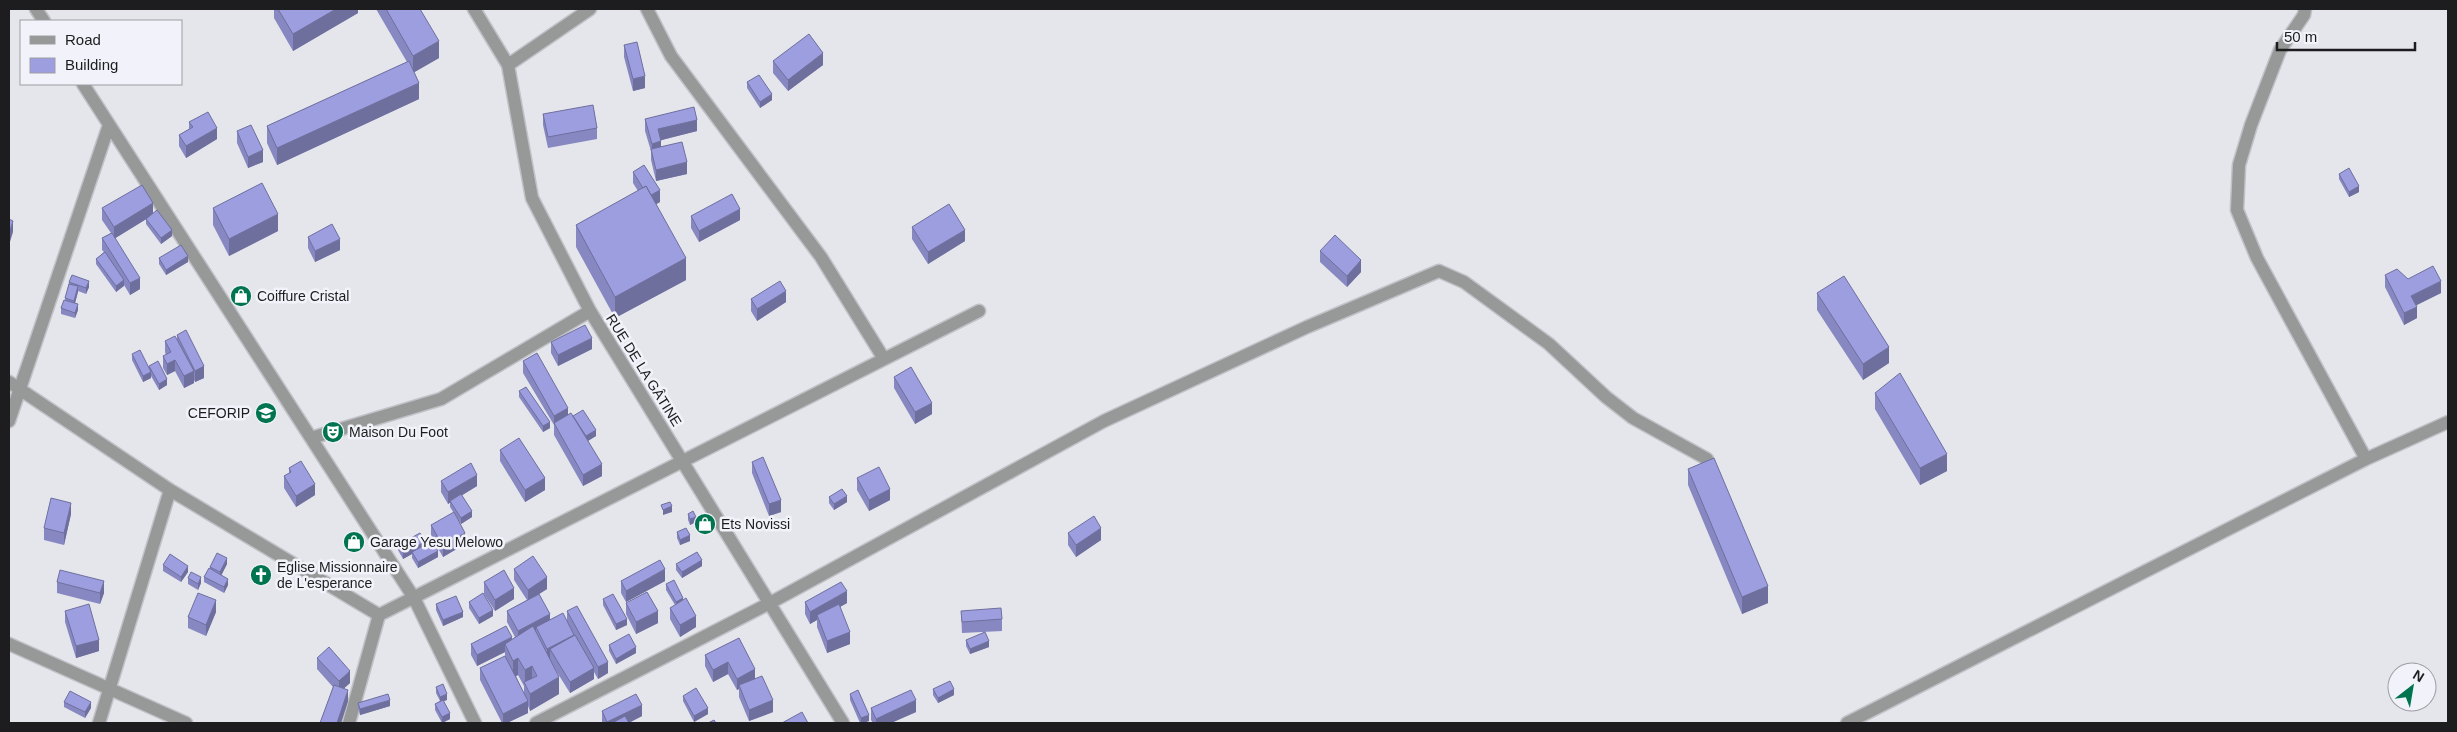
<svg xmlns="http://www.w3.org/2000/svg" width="2457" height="732" font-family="Arial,sans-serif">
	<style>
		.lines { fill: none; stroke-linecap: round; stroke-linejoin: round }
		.minor-casing { stroke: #c1c1c7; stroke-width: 15 }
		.minor { stroke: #969998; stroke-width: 12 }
		.wall { fill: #8788c1; fill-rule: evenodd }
		.shaded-wall { fill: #6e6f9d }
		.building { fill: #9d9ee0; stroke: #6e6f9d }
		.labels { text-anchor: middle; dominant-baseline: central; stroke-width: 5; stroke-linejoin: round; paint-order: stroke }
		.poi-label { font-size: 14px; fill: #1d1d1f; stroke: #f2f3fa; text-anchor: start }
		.street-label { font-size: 14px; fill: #1d1d1f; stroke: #f2f3fa }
	</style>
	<rect width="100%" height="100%" fill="#e5e5ec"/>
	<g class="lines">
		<g class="minor-casing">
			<path id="minor" d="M36,9L44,21
				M474,9L508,65L532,198L590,311L843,723
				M647,9L671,56L821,257L884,359
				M2305,9L2304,15L2280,50L2251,125L2239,165L2237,210L2257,258L2366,459
				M508,65L590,9
				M83,84L414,598L475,723
				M9,382L170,490L379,615L979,311
				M9,421L109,125
				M311,438L441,399L590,311
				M9,644L186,723
				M99,723L170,490
				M349,723L379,615
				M536,723L770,603L1104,421L1307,327L1439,271L1464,282L1549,344L1606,397L1633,418L1707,459
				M1847,723L2366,459L2448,422"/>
		</g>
		<use href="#minor" class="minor"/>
	</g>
	<path class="wall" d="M274,9H358V13L293,51L274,18Z
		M376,9H420L439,58L414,72L419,99L277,165L267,143V126L407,62Z
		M624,45L645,88L633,91L624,57Z
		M773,61L823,65L788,91L773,73Z
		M747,82L772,100L760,108L747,88Z
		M543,114L597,128V139L548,148L543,125Z
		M645,119L697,131L661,140V146L687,174L656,181L651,160V151L645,131Z
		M189,122L217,139L186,158L179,146V135L189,129Z
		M237,131L263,162L248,168L237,143Z
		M633,172L660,202L656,204L686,280L615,318L576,247V225L638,191L633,183Z
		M2339,174L2359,192L2349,197L2339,179Z
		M102,208L153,213L172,236L161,244L146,224V219L115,238L140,289L130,295L124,285L116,292L96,264V259L104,252L102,250V238L111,233L102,220Z
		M213,208L278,231L229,256L213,225Z
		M691,216L740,220L699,242L691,228Z
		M912,227L965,241L928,264L912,239Z
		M308,237L340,250L315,262L308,248Z
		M1320,251L1361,272L1347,287L1320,262Z
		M159,258L188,262L166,275L159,264Z
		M2385,275L2408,279L2441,293L2416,305L2417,318L2404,325L2385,287Z
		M69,282L89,287L86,294L78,291L75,303L78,310L75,318L61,314V308L65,300Z
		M1817,293L1889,363L1863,380L1817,310Z
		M751,299L786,302L757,321L751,311Z
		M177,335L204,378L195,382L194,380V383L184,388L175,371L167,375L163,368V356L166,355L165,352V341L177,340Z
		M551,342L592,349L558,366L551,353Z
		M132,354L149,368V366L167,385L159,390L151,376V378L143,382L132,360Z
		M523,361L568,415L573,416L596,436L588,441L602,476L583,486L554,435V425L523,373Z
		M894,377L932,414L915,424L894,388Z
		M519,391L550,428L543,432L519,397Z
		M1875,393L1947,471L1920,485L1875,409Z
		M500,450L545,490L525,502L500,461Z
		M752,462L781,512L769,516L752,473Z
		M289,468L315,495L296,507L284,488V476L289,474Z
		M1688,469L1768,603L1742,614L1688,485Z
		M857,478L890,500L869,511L857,490Z
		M441,481L477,486L462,495L472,517L461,524L450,507V502L448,504L441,492Z
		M829,497L847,502L834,510L829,503Z
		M71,514L64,545L44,540V528Z
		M688,514L696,522L690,525L688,520Z
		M431,525L465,544L443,557L431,536Z
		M677,532L690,541L680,545L677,538Z
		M1068,533L1101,540L1076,557L1068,545Z
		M398,545H425L438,557L418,568L412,558V554L403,559L398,550Z
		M227,564L221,575L228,585L224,593L204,582V577L210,569V567Z
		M676,564L702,566L682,578L676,570Z
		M163,565L188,572L181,582L163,571Z
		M514,569L547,589L539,594L550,620H567V611L608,673L598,679L594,672V679L570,693L550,661V658L549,659L559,694L530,711L528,706V713L507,723H502L480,680V668L505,656V652L477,666L471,655V644L512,639L515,637L507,622V611L527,600L514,580ZM518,675L524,686V694L516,676Z
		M188,578L201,583L198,590L188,584Z
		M621,581H665L626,602L621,593Z
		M57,582L104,593L100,604L57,593Z
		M484,582L514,599L495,611L484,594Z
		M666,584L683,600L696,627L680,637L670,619V608L675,605L666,590Z
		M603,599L627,625L616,630L603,605Z
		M469,602L493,616L479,624L469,608Z
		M805,602L847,603L840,607L850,644L827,653L817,627V620L810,624L805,614Z
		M626,603L658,623L636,634L626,614Z
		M436,604L463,617L443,626L436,610Z
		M65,611L99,651L76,658L65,622Z
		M961,611L1002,619V631L962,633Z
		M216,612L206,636L188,628V617Z
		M739,638L755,678L773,712L749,721L739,697V689L737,690L728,674L713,682L705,666V655Z
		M966,640L989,647L970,654L966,646Z
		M609,645L636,653L616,664L609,651Z
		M317,658L350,683L344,688L348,701L341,723H320L333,687L317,669Z
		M436,687L447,700L444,701L450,719L442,723L435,710V704L440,701L436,693Z
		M933,689L954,695L938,703L933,695Z
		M850,694L869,721L863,723H860L850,700Z
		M683,696L708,714L694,722L683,701Z
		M64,702L91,708L85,718L64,707Z
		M358,703L390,706L360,715L358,708Z
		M871,708L916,712L891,723H873L871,720Z
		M602,711L642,716L629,723H602Z"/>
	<path class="shaded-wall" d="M336,9H358V13L293,51V34Z
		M439,41V58L413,73V56Z
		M823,53V65L788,91V80Z
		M645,76V88L633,91V79Z
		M419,83V99L277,165V148Z
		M772,94V100L760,108V102Z
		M697,120V131L658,141V129Z
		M217,128V139L186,158V146Z
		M661,141V153L652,155V144Z
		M263,150V162L248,168V157Z
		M687,162V174L656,181V170Z
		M2359,186V192L2349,197V192Z
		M660,190V202L648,209V197Z
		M153,203V215L114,239V227Z
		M740,209V220L699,242V231Z
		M278,214V231L229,256V239Z
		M13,221V232L9,245V233Z
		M172,230V236L161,244V238Z
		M965,230V241L928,264V252Z
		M340,239V250L315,262V251Z
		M188,256V262L166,275V270Z
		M686,258V280L615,318V297Z
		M1361,260V272L1347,287V276Z
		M140,278V289L130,295V283Z
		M124,280V286L116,292V286Z
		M89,281V287L86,294V288Z
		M2441,281V293L2411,308V296Z
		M78,286V292L74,307V301Z
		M786,291V302L757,321V309Z
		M78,304V310L75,318V313Z
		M2417,307V318L2404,325V313Z
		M592,338V349L558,366V355Z
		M1889,347V363L1863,380V364Z
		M175,360V371L167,375V364Z
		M204,366V378L195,382V371Z
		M194,371V383L184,388V376Z
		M151,372V378L143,382V376Z
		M167,379V385L159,390V384Z
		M932,403V414L915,424V412Z
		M568,408V419L554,425V416Z
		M550,422V428L543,432V426Z
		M596,430V436L586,442V436Z
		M1947,454V471L1920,485V468Z
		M602,464V476L583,486V475Z
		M477,475V486L448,504V492Z
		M545,478V490L525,502V490Z
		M315,484V495L296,507V496Z
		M890,489V500L869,511V500Z
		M847,496V502L834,510V504Z
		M781,500V512L769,516V504Z
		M71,503V514L64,545V533Z
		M672,506V512L663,515V510Z
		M472,511V517L461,524V518Z
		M696,517V522L690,525V519Z
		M1101,528V540L1076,557V545Z
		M465,533V544L443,557V546Z
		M690,535V541L680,545V540Z
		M425,542V548L412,552V554L403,559V553Z
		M438,551V557L418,568V562Z
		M227,558V564L220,578V572Z
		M702,560V566L682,578V572Z
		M188,566V572L181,582V577Z
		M665,569V581L626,602V591Z
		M201,577V583L198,590V584Z
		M547,577V589L528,601V590Z
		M228,579V585L224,593V587Z
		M104,581V593L100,604V593Z
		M1768,586V603L1742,614V597Z
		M514,588V599L495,611V600Z
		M847,591V603L818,619L817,615V620L810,624V612Z
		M683,598V604L676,607V602Z
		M216,600V612L206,636V625Z
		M493,610V616L479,624V618Z
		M658,611V623L636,634V622Z
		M463,612V617L443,626V620Z
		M550,614V626L536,627V633L518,643V631Z
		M696,616V627L680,637V625Z
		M627,619V625L616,630V624Z
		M850,632V644L827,653V641Z
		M574,635V646L550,649V658L547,660V649Z
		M512,637V648L505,644V652L477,666V655Z
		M99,640V651L76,658V646Z
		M989,641V647L970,654V649Z
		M636,647V653L616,664V659Z
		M518,658V675L513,678V661Z
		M608,662V673L598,679V667Z
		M728,662V674L713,682V670Z
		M532,666V683H525V670Z
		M594,668V679L570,693V682Z
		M755,669V681L739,685V689L737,690V679Z
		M350,671V683L339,693V681Z
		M559,677V694L530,711V694Z
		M954,689V695L938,703V698Z
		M348,690V701L341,723H337Z
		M447,694V700L440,702V697Z
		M390,700V706L360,715V709Z
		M773,700V712L749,721V710Z
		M916,700V712L891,723H876V719Z
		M528,701V713L507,723H503V714Z
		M91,702V708L85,718V712Z
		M642,705V716L628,723H607V722Z
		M708,708V714L694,722V716Z
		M450,713V719L442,723V717Z
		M869,715V721L863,723H861V718Z"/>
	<path class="building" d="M278,9H336L293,34Z
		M386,9H420L439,41L413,56Z
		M809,34L823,53L788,80L773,61Z
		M637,42L645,76L633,79L624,45Z
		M409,61L419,83L277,148L267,126Z
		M759,75L772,94L760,102L747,82Z
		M593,105L597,128L548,137L543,114Z
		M694,107L697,120L658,129L661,141L652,144L645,119Z
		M208,112L217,128L186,146L179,135L193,127L189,122Z
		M251,125L263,150L248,157L237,131Z
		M682,142L687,162L656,170L651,149Z
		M644,165L660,190L651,195L646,186L643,188L633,172Z
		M2349,168L2359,186L2349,192L2339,174Z
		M262,183L278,214L229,239L213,208Z
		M142,185L153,203L114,227L102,208Z
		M646,186L686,258L615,297L576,225Z
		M732,194L740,209L699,231L691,216Z
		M949,204L965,230L928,252L912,227Z
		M157,210L172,230L161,238L146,219Z
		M9,219L13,221L9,233Z
		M332,224L340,239L315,251L308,237Z
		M112,233L140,278L130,283L102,238Z
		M1335,235L1361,260L1347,276L1320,251Z
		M181,245L188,256L166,270L159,258Z
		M105,252L124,280L116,286L96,259Z
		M2433,266L2441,281L2411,296L2417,307L2404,313L2385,275L2397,269L2408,279Z
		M72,275L89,281L86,288L69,282Z
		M1844,276L1889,347L1863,364L1817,293Z
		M780,281L786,291L757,309L751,299Z
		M69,284L78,286L74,301L65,298Z
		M64,300L78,304L75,313L61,308Z
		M585,325L592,338L558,355L551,342Z
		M186,330L204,366L195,371L177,335Z
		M175,336L194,371L184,376L175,360L167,364L163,356L171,352L165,341Z
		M140,350L151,372L143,376L132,354Z
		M537,353L568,408L554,416L523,361Z
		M158,361L167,379L159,384L149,366Z
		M911,367L932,403L915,412L894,377Z
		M1900,373L1947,454L1920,468L1875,393Z
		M526,387L550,422L543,426L519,391Z
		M583,410L596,430L586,436L573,416Z
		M571,413L602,464L583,475L554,423Z
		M519,438L545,478L525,490L500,450Z
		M763,457L781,500L769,504L752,462Z
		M1714,458L1768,586L1742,597L1688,469Z
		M301,461L315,484L296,496L284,476L291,472L289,468Z
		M471,463L477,475L448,492L441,481Z
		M879,467L890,489L869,500L857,478Z
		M842,489L847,496L834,504L829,497Z
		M461,494L472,511L461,518L450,501Z
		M51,498L71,503L64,533L44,528Z
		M670,502L672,506L663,510L661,505Z
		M693,511L696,517L690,519L688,514Z
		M454,512L465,533L443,546L431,525Z
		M1094,516L1101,528L1076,545L1068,533Z
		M686,528L690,535L680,540L677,532Z
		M420,533L425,542L403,553L398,545Z
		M432,541L438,551L418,562L412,552Z
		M697,552L702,560L682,572L676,564Z
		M217,553L227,558L220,572L210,567Z
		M170,554L188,566L181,577L163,565Z
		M533,556L547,577L528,590L514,569Z
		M660,560L665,569L626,591L621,581Z
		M209,568L228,579L224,587L204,577Z
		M60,570L104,581L100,593L57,582Z
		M504,570L514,588L495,600L484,582Z
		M191,572L201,577L198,584L188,578Z
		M674,580L683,598L676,602L666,584Z
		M841,582L847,591L810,612L805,602Z
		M647,592L658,611L636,622L626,603Z
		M198,593L216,600L206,625L188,617Z
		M483,593L493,610L479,618L469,602Z
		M539,594L550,614L518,631L507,611Z
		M613,594L627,619L616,624L603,599Z
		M456,596L463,612L443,620L436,604Z
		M686,598L696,616L680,625L670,608Z
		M89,604L99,640L76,646L65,611Z
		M839,604L850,632L827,641L817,615Z
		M577,606L608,662L598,667L567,611Z
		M1001,608L1002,619L962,622L961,611Z
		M563,613L574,635L547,649L536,627Z
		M506,626L512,637L477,655L471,644Z
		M533,626L559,677L530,694L524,682L537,676L532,666L525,670L518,658L513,661L505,644Z
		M985,632L989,641L970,649L966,640Z
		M629,634L636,647L616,659L609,645Z
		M575,635L594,668L570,682L550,649Z
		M739,638L755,669L737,679L728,662L713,670L705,655Z
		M329,647L350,671L339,681L317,658Z
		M505,656L528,701L503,714L480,668Z
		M762,676L773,700L749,710L739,685Z
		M950,681L954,689L938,698L933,689Z
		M443,684L447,694L440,697L436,687Z
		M334,685L348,690L337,723H320Z
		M696,688L708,708L694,716L683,696Z
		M858,690L869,715L861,718L850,694Z
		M911,690L916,700L876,719L871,708Z
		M70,691L91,702L85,712L64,702Z
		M388,694L390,700L360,709L358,703Z
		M636,694L642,705L607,722L602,711Z
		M443,700L450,713L442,717L435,704Z
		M802,712L808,723H782Z
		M625,716L629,723H612Z
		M714,720L716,723H708Z"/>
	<defs>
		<g id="shop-disc" transform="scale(1.125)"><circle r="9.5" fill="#00744e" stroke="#f2f3fa"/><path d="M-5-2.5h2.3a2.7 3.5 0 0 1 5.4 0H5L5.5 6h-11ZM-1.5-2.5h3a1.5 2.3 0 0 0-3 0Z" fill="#fff"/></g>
		<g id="school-disc" transform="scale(1.125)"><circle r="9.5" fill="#00744e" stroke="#f2f3fa"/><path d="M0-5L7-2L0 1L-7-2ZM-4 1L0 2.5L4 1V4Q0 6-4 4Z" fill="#fff"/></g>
		<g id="theatre-disc" transform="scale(1.125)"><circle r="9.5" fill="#00744e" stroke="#f2f3fa"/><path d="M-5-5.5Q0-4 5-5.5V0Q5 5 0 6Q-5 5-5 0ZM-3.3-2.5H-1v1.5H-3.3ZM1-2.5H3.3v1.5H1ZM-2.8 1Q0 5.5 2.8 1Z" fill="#fff"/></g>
		<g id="church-disc" transform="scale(1.125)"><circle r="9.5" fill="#00744e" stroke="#f2f3fa"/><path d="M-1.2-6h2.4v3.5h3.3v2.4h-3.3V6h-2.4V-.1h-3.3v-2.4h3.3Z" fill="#fff"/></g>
	</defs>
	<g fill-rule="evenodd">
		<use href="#shop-disc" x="241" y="296"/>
		<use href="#school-disc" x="266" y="413"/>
		<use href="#theatre-disc" x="333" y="432"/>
		<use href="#shop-disc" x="705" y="524"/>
		<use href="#shop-disc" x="354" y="542"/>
		<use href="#church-disc" x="261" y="575"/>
	</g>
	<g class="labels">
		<g class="poi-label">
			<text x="257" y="296">Coiffure Cristal</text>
			<text x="250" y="413" text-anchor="end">CEFORIP</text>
			<text x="349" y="432">Maison Du Foot</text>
			<text x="721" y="524">Ets Novissi</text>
			<text x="370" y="542">Garage Yesu Melowo</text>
			<text x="277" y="567">Eglise Missionnaire<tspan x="277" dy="16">de L'esperance</tspan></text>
		</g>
		<g class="street-label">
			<text transform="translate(644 370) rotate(58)">RUE DE LA GÂTINE</text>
		</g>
	</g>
	<rect width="2457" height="732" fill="none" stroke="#1d1d1f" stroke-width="20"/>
	<rect x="20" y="20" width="162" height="65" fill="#f2f3fa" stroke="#9d9da2"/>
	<rect x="30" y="36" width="25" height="8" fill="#969998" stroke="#9d9da2"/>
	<text x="65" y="45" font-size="15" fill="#1d1d1f">Road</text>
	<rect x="30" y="58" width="25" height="15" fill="#9d9ee0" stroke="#9d9da2"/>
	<text x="65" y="70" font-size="15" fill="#1d1d1f">Building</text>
	<g transform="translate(2412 687) rotate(31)"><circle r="24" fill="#f2f3fa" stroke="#9d9da2"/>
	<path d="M0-4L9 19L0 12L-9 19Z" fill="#00744e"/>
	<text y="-8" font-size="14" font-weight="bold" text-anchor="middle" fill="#1d1d1f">N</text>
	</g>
	<path d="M2277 42v8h138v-8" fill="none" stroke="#1d1d1f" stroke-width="2.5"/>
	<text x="2284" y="42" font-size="15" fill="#1d1d1f" stroke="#f2f3fa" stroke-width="4" paint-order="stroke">50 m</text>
</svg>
